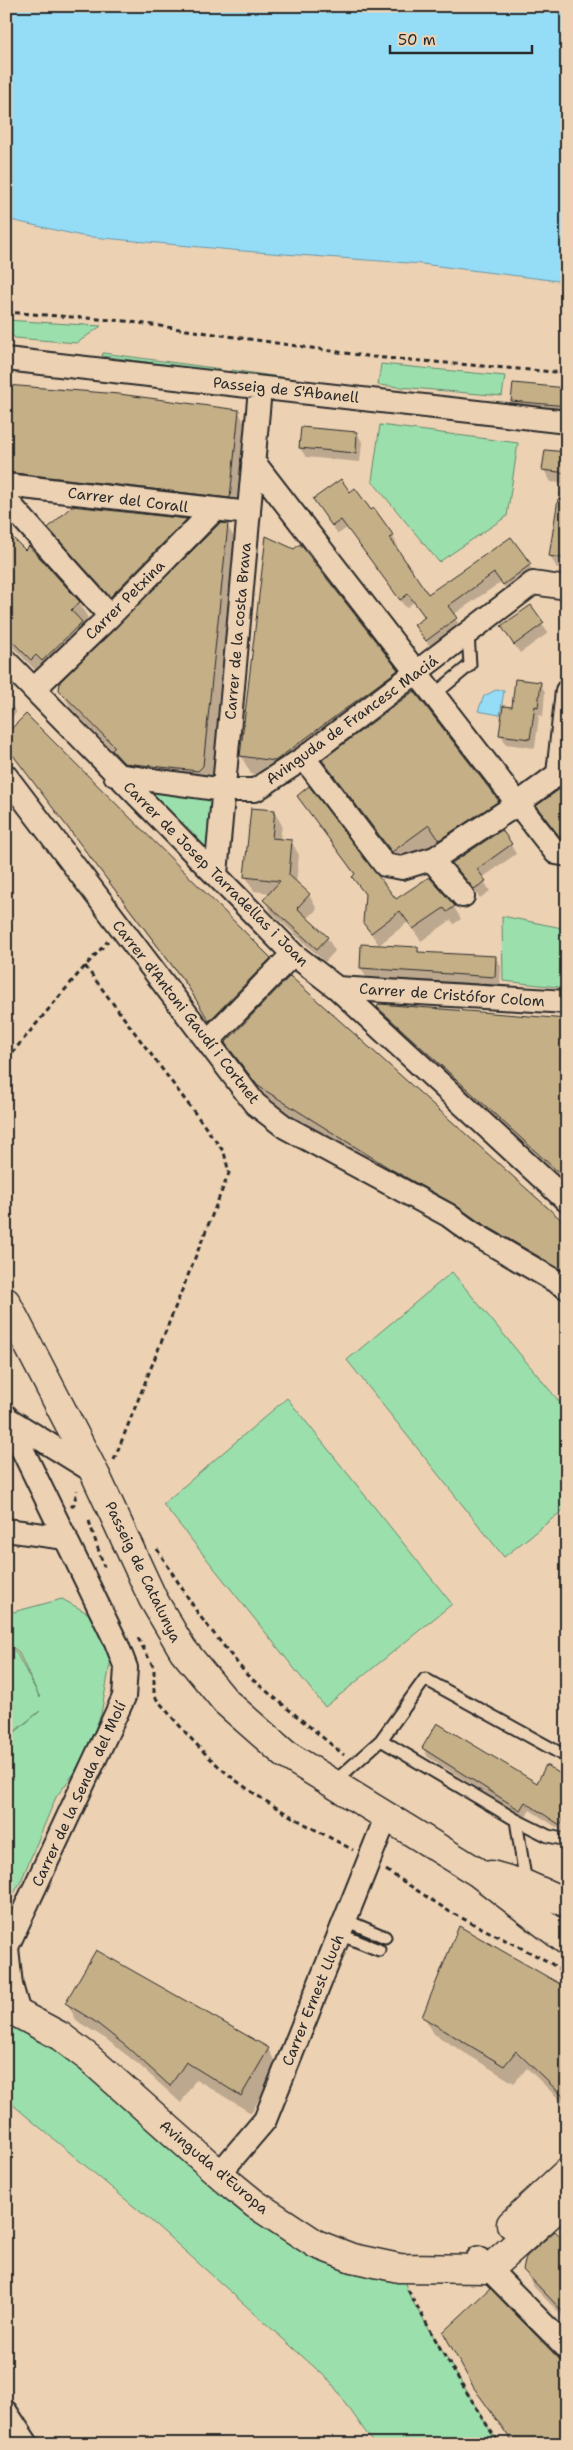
<svg xmlns="http://www.w3.org/2000/svg" width="573" height="2450" font-family="'Shantell Sans',sans-serif">
	<style>
		.green { fill: #9be0ac; stroke: #63866c }
		.water { fill: #95ddf7; stroke: #6b96a5 }
		.shadow { fill: #0003 }
		.building { fill: #c4af87; stroke: #2b2b2b }
		.lines { fill: none; stroke-linecap: round; stroke-linejoin: round }
		.lane-casing { stroke: #2b2b2b; stroke-width: 15 }
		.street-casing { stroke: #2b2b2b; stroke-width: 26 }
		.secondary-casing { stroke: #2b2b2b; stroke-width: 31 }
		.path { stroke: #2b2b2b; stroke-width: 3; stroke-dasharray: 5 4; stroke-linecap: butt }
		.lane { stroke: #ecd1b3; stroke-width: 11 }
		.street { stroke: #ecd1b3; stroke-width: 22 }
		.secondary { stroke: #ecd1b3; stroke-width: 28 }
		.labels { text-anchor: middle; dominant-baseline: central; stroke-width: 4.5; stroke-linejoin: round; paint-order: stroke }
		.street-label { font-size: 15px; fill: #2b2b2b; stroke: #ecd1b3 }
	</style>
	<rect width="100%" height="100%" fill="#ecd1b3"/>
	<filter id="ink" filterUnits="userSpaceOnUse"><feTurbulence type="fractalNoise" baseFrequency=".02" numOctaves="2"/><feDisplacementMap in="SourceGraphic" scale="10" xChannelSelector="R" yChannelSelector="G"/><feConvolveMatrix kernelMatrix="1 2 1 2 8 2 1 2 1" color-interpolation-filters="sRGB"/></filter>
	<g filter="url(#ink)">
		<path class="green" d="M6,320L101,326L77,343L15,338L6,329Z
			M103,353L221,369V372L102,356Z
			M381,364L505,376L502,396L378,385Z
			M231,370L355,388L230,373Z
			M380,425L518,443L507,516L439,562L372,481Z
			M127,778L222,803L214,868Z
			M502,916L567,929V988L503,981Z
			M452,1272L567,1411V1507L504,1557L347,1360Z
			M287,1398L452,1604L325,1707L163,1504Z
			M62,1599L91,1615L111,1659L101,1714L82,1763L56,1797L21,1881L6,1907V1740L40,1711L6,1738V1644L16,1652L40,1698L18,1651L6,1643V1614Z
			M6,2003L255,2204L399,2268L411,2299L490,2430L500,2444H374L331,2382L156,2225L6,2099Z"/>
		<path class="water" d="M6,6H567V282L422,264L243,251L82,236L6,219Z
			M496,690L504,691L500,715L478,711L484,696Z"/>
		<path class="shadow" d="M6,387L238,411L248,429L240,515L6,488Z
			M567,390V415L518,410L512,401Z
			M357,433L362,442L360,462L306,457L300,448Z
			M567,453V569L557,568L550,556L562,483L551,482L544,470Z
			M350,494L371,511L393,537L398,546L395,548L428,595L511,538L535,574L509,593L501,582L453,615L461,628L432,650L415,625L425,618L414,602L406,608L347,528L338,534L314,500Z
			M72,507L186,520L196,537L121,613L60,545L50,528Z
			M227,525L237,543L212,784L124,768L115,753L71,708L60,690Z
			M6,533L79,602L89,620L83,626L91,640L42,677L6,640Z
			M530,607L548,633L520,653L508,636Z
			M397,670L407,688L286,778L251,774L241,756Z
			M540,683L545,692L543,716L539,715L535,748L506,744L501,734L513,709Z
			M6,696L16,713L6,723Z
			M6,745L270,958L280,976L220,1038L199,1003Z
			M324,761L498,801L508,819L403,869L334,778Z
			M567,785V848L538,807Z
			M299,796L396,901L429,878L454,907L461,919L454,924L451,920L421,941L408,922L379,945L364,923L366,896L353,877L355,875Z
			M274,812L282,825L280,840L291,841L299,855L296,884L309,895L317,909L307,919L327,937L335,951L325,962L272,913L264,900L271,893L254,891L246,877Z
			M511,845L516,854L482,878L490,891L480,898L453,863Z
			M417,948L420,954L495,957L501,966L500,986L366,977L361,968Z
			M378,1007L567,1021V1186L388,1024Z
			M226,1043L567,1227V1283L400,1186L269,1103L237,1060Z
			M423,1748L537,1785L567,1779L565,1833L530,1810L525,1818L428,1757Z
			M567,1989V2107L527,2068L514,2083L434,2034L424,2016Z
			M67,2003L268,2049L278,2067L251,2113L196,2079L181,2103L138,2064L106,2039L77,2021Z
			M567,2245V2321L534,2287L524,2269Z
			M444,2332L567,2444H513L486,2405Z"/>
		<path class="building" d="M513,383L567,388V406L511,401Z
			M6,385L119,394L239,410L230,498L6,472Z
			M301,427L357,432L356,453L299,448Z
			M545,450L567,452V473L542,470Z
			M341,479L350,492L355,488L371,510L374,508L394,536L390,538L428,594L511,537L531,564L503,585L494,573L448,606L457,618L426,641L414,625L425,617L408,594L400,600L341,520L332,526L313,499Z
			M558,499L567,500V559L549,556Z
			M72,506L187,519L110,597L48,528Z
			M220,523L228,524L203,766L198,771L124,763L112,750L115,747L59,690L60,682Z
			M6,531L25,550L29,546L80,602L71,610L82,622L42,661L36,655L31,660L6,635Z
			M266,536L294,549L300,544L398,670L275,761L240,756Z
			M531,605L544,623L514,645L501,626Z
			M515,679L541,682L538,707L535,706L530,739L499,735L503,706L512,707Z
			M414,691L499,801L439,840L429,825L392,852L322,760Z
			M26,714L271,958L209,1021L187,985L6,746V734Z
			M567,784V842L563,841L536,806Z
			M309,786L396,899L429,877L455,906L447,912L444,908L413,929L400,911L371,933L363,923L365,894L352,877L355,874L297,796Z
			M251,808L275,810L272,838L292,840L289,875L310,894L297,908L328,937L317,949L263,900L280,881L244,877Z
			M502,830L512,844L477,869L486,881L474,889L452,863Z
			M361,944L418,947V952L496,956L495,977L360,968Z
			M290,976L567,1225V1273L478,1221L454,1204L389,1168L258,1086L225,1043Z
			M379,1004L567,1019V1180L377,1007Z
			M437,1723L537,1783L546,1765L567,1778V1813L560,1825L525,1802L520,1810L422,1748Z
			M459,1926L567,1988V2100L516,2051L504,2066L422,2017Z
			M96,1950L269,2048L241,2096L186,2062L170,2086L127,2047L94,2021L65,2003Z
			M555,2231L567,2243V2316L523,2270L526,2257Z
			M490,2288L567,2367V2444H514L474,2388L443,2332Z"/>
		<g class="lines">
			<g class="lane-casing">
				<path id="lane" d="M435,694L470,665L468,634
					M381,1740L516,1820L548,1836L567,1840
					M333,1783L381,1740L425,1679L567,1757
					M516,1820L526,1884
					M345,1920L385,1937
					M339,1934L379,1950"/>
			</g>
			<g class="street-casing">
				<path id="street" d="M6,359L567,422
					M253,461L556,853L567,855
					M6,485L249,513
					M6,500L110,616
					M6,661L293,954L337,988L567,1201
					M34,689L110,616L214,510
					M304,758L385,865L402,868L435,858L516,805L558,774L567,691
					M115,775L224,790H255L304,758L533,583L567,588
					M6,776L255,1104L285,1127L448,1215L471,1232L567,1288
					M431,859L463,896
					M216,874L260,389
					M337,988L567,1002
					M208,1041L293,954
					M6,1416L116,1642L126,1668L124,1697L6,1949
					M10,1420L94,1472
					M6,1530L66,1538
					M7,1948L11,1985L19,2013
					M219,2174L265,2120L387,1815
					M478,2258L567,2348
					M6,2412L27,2444"/>
			</g>
			<g class="secondary-casing">
				<path id="secondary" d="M6,1302L96,1476L153,1599L183,1650L226,1702L285,1754L477,1872L567,1941
					M491,1875L526,1885L567,1903
					M6,2007L60,2036L89,2058L233,2186L255,2204L316,2244L352,2258L399,2268L489,2269L567,2199
					M511,2224L567,2172"/>
			</g>
			<path class="path" d="M6,312L125,321L373,357L567,373
				M85,966L224,1152L229,1173L114,1460
				M6,1060L79,973L108,941
				M71,1507L74,1504L77,1490
				M89,1521L104,1567
				M157,1549L199,1615L247,1675L344,1755
				M138,1638L154,1668V1696C179,1725 204,1756 234,1779C271,1807 312,1828 353,1850
				M386,1870L450,1912L547,1961L567,1974
				M408,2290L444,2355L490,2430L500,2444"/>
			<use href="#lane" class="lane"/>
			<use href="#street" class="street"/>
			<use href="#secondary" class="secondary"/>
		</g>
	</g>
	<g class="labels">
		<g class="street-label">
			<text transform="translate(286 390) rotate(6)">Passeig de S'Abanell</text>
			<text transform="translate(128 500) rotate(7)">Carrer del Corall</text>
			<text transform="translate(125 600) rotate(-45)">Carrer Petxina</text>
			<text transform="translate(238 631) rotate(-85)">Carrer de la costa Brava</text>
			<text transform="translate(352 720) rotate(-36)">Avinguda de Francesc Maciá</text>
			<text transform="translate(216 874) rotate(45)">Carrer de Josep Tarradellas i Joan</text>
			<text transform="translate(452 995) rotate(4)">Carrer de Cristófor Colom</text>
			<text transform="translate(186 1012) rotate(52)">Carrer d'Antoni Gaudí i Cortnet</text>
			<text transform="translate(143 1572) rotate(64)">Passeig de Catalunya</text>
			<text transform="translate(79 1794) rotate(-65)">Carrer de la Senda del Molí</text>
			<text transform="translate(313 2000) rotate(-68)">Carrer Ernest Lluch</text>
			<text transform="translate(214 2167) rotate(40)">Avinguda d'Europa</text>
		</g>
	</g>
	<rect width="573" height="2450" fill="none" stroke="#ecd1b3" stroke-width="25"/>
	<rect x="12" y="12" width="548" height="2425" fill="none" stroke="#2b2b2b" stroke-width="2" filter="url(#ink)"/>
	<path d="M390 45v8h142v-8" fill="none" stroke="#2b2b2b" stroke-width="2.5"/>
	<text x="398" y="45" font-size="15" fill="#2b2b2b" stroke="#ecd1b3" stroke-width="4" paint-order="stroke">50 m</text>
</svg>
